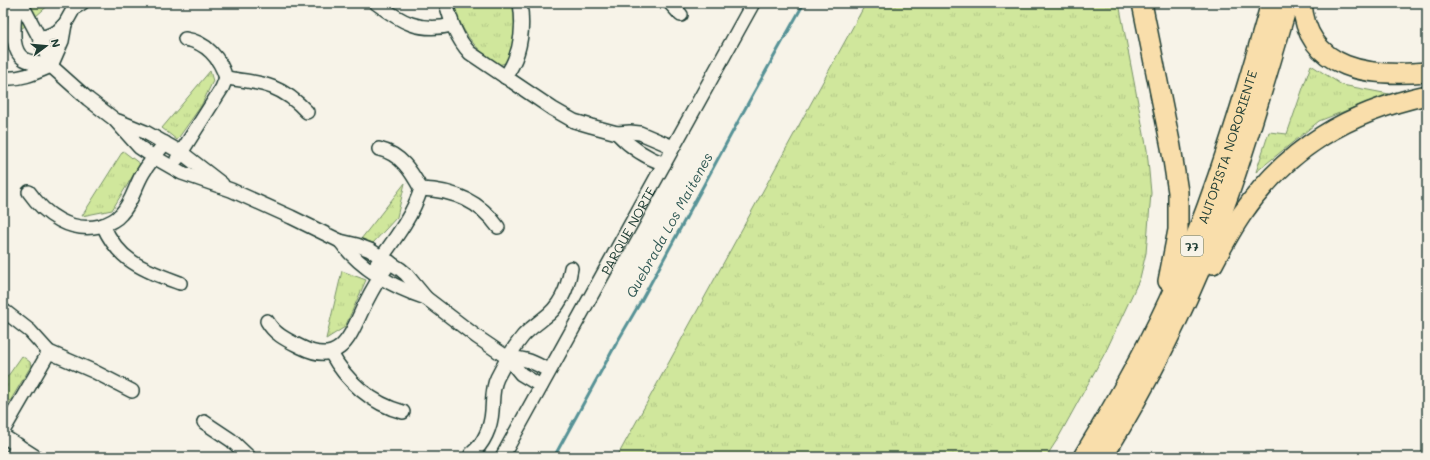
<svg xmlns="http://www.w3.org/2000/svg" width="1430" height="460" font-family="Mali,sans-serif">
	<style>
		.grass { fill: url(#grass-tufts); stroke: #789268 }
		.lines { fill: none; stroke-linecap: round; stroke-linejoin: round }
		.stream { stroke: #569296; stroke-width: 3 }
		.minor-casing { stroke: #1f3d34; stroke-width: 16 }
		.highway-casing { stroke: #1f3d34; stroke-width: 22 }
		.minor { stroke: #f7f3e8; stroke-width: 13 }
		.highway { stroke: #f9deab; stroke-width: 19 }
		.labels { text-anchor: middle; dominant-baseline: central; stroke-width: 3.5; stroke-linejoin: round; paint-order: stroke }
		.shield { fill: #f7f3e8; stroke: #60746a; stroke-width: 1 }
		.shield-label { font-size: 12px; font-weight: bold; fill: #1f3d34 }
		.street-label { font-size: 13px; fill: #1f3d34; stroke: #f7f3e8 }
		.water-label { font-size: 14px; font-style: italic; fill: #315955; stroke: #f7f3e8 }
	</style>
	<defs>
		<pattern id="grass-tufts" width="24" height="20" patternUnits="userSpaceOnUse"><rect width="24" height="20" fill="#d0e79c"/><path d="M3 7l-1-3M5 7V3M7 7l1-3M15 17l-1-3M17 17v-4M19 17l1-3" fill="none" stroke="#b2c787"/></pattern>
	</defs>
	<rect width="100%" height="100%" fill="#f7f3e8"/>
	<filter id="ink" filterUnits="userSpaceOnUse"><feTurbulence type="fractalNoise" baseFrequency=".025" numOctaves="2"/><feDisplacementMap in="SourceGraphic" scale="8" xChannelSelector="R" yChannelSelector="G"/><feConvolveMatrix kernelMatrix="1 2 1 2 8 2 1 2 1" color-interpolation-filters="sRGB"/></filter>
	<g filter="url(#ink)">
		<path class="grass" d="M3,3H51L3,45Z
			M453,3H514C516,23 517,44 506,63L498,65C474,48 461,32 453,3Z
			M866,3H1119L1147,150L1151,193L1146,253L1140,278L1106,351L1057,440L1046,457H617Z
			M1311,65L1342,85L1389,94L1319,121L1256,172L1269,132L1287,134Z
			M210,71L213,81L201,106L177,140L162,128Z
			M123,151L140,164L112,210L82,216Z
			M405,183L397,217L373,243L361,239Z
			M342,271L366,280L345,327L326,339Z
			M22,356L30,362L31,366L3,413V383Z"/>
		<g class="lines">
			<path class="stream" d="M554,457L616,344L641,301L753,94L804,3"/>
			<g class="minor-casing">
				<g id="minor">
					<path d="M15,3C16,19 8,49 24,59C32,63 42,64 51,66"/>
					<path d="M21,3L40,39L51,66L88,99L114,119L139,147L154,157L182,173L231,190L291,217L340,241L357,245L370,250L400,269L406,274L426,298L477,337L508,358L521,374L541,386"/>
					<path d="M376,3C401,22 420,33 452,25"/>
					<path d="M446,3C451,21 456,38 470,53L553,109L574,121L591,126L617,133L630,132L640,133L673,147"/>
					<path d="M670,3L681,15"/>
					<path d="M40,39L57,32L65,24L74,8L82,3"/>
					<path d="M185,39C206,42 220,58 226,78C262,83 281,84 307,112"/>
					<path d="M505,77C521,55 524,29 520,3"/>
					<path d="M3,78C20,80 35,73 51,66L62,41L65,24"/>
					<path d="M118,121L145,132L182,153L222,184"/>
					<path d="M617,133C630,147 645,157 664,164"/>
					<path d="M177,159L222,88L226,78"/>
					<path d="M421,189C452,190 479,200 498,227"/>
					<path d="M29,192C45,215 71,233 100,226C107,224 116,220 121,214C132,203 135,186 143,173C149,163 157,153 165,143"/>
					<path d="M103,225C119,262 144,270 180,283"/>
					<path d="M340,241C361,269 393,287 426,298"/>
					<path d="M372,271C390,245 411,220 421,189C411,171 401,154 379,149"/>
					<path d="M3,310L30,331L49,352L93,371L132,391"/>
					<path d="M267,321C275,335 287,340 301,347C343,368 351,332 366,302C373,288 381,275 390,262"/>
					<path d="M331,353C346,381 372,404 403,412"/>
					<path d="M508,358C526,358 534,362 549,371"/>
					<path d="M204,422L231,440L249,457"/>
					<path d="M3,431L49,352"/>
					<path d="M3,436L36,457"/>
					<path d="M471,454C484,444 491,427 492,411C493,400 492,388 497,378C504,364 513,348 523,336C529,329 537,324 544,318C561,306 568,288 571,268"/>
					<path d="M12,457L18,445"/>
					<path id="s1" d="M502,457L753,3"/>
				</g>
			</g>
			<g class="highway-casing">
				<g id="highway">
					<path d="M1142,3L1171,147L1178,192V230L1168,281"/>
					<path d="M1302,3C1307,72 1372,77 1427,72"/>
					<path d="M1213,264C1222,247 1231,230 1242,214C1288,147 1349,112 1427,95"/>
					<path id="s2" d="M1083,457C1117,401 1150,344 1176,284C1216,193 1244,98 1271,3"/>
					<path d="M1103,457C1155,372 1199,282 1231,188C1252,127 1270,65 1288,3"/>
				</g>
			</g>
			<use href="#minor" class="minor"/>
			<use href="#highway" class="highway"/>
		</g>
	</g>
	<g class="labels">
		<rect class="shield" x="1181" y="236" width="22" height="20" rx="3"/>
		<g class="shield-label">
			<text x="1192" y="246">77</text>
		</g>
		<g class="street-label">
			<text stroke="none"><textPath href="#s2" startOffset="343">AUTOPISTA NORORIENTE</textPath></text>
			<text stroke="none"><textPath href="#s1" startOffset="259">PARQUE NORTE</textPath></text>
		</g>
		<g class="water-label">
			<text transform="translate(669 225) rotate(-61)">Quebrada Los Maitenes</text>
		</g>
	</g>
	<rect width="1430" height="460" fill="none" stroke="#f7f3e8" stroke-width="16"/>
	<rect x="8" y="8" width="1414" height="444" fill="none" stroke="#1f3d34" stroke-width="1.5" filter="url(#ink)"/>
	<g transform="translate(46 46) rotate(74)" stroke="#f7f3e8" stroke-width="3" paint-order="stroke">
	<path d="M0-3L7 15L0 10L-7 15Z" fill="#1f3d34"/>
	<text y="-6" font-size="11" font-weight="bold" text-anchor="middle" fill="#1f3d34">N</text>
	</g>
</svg>
